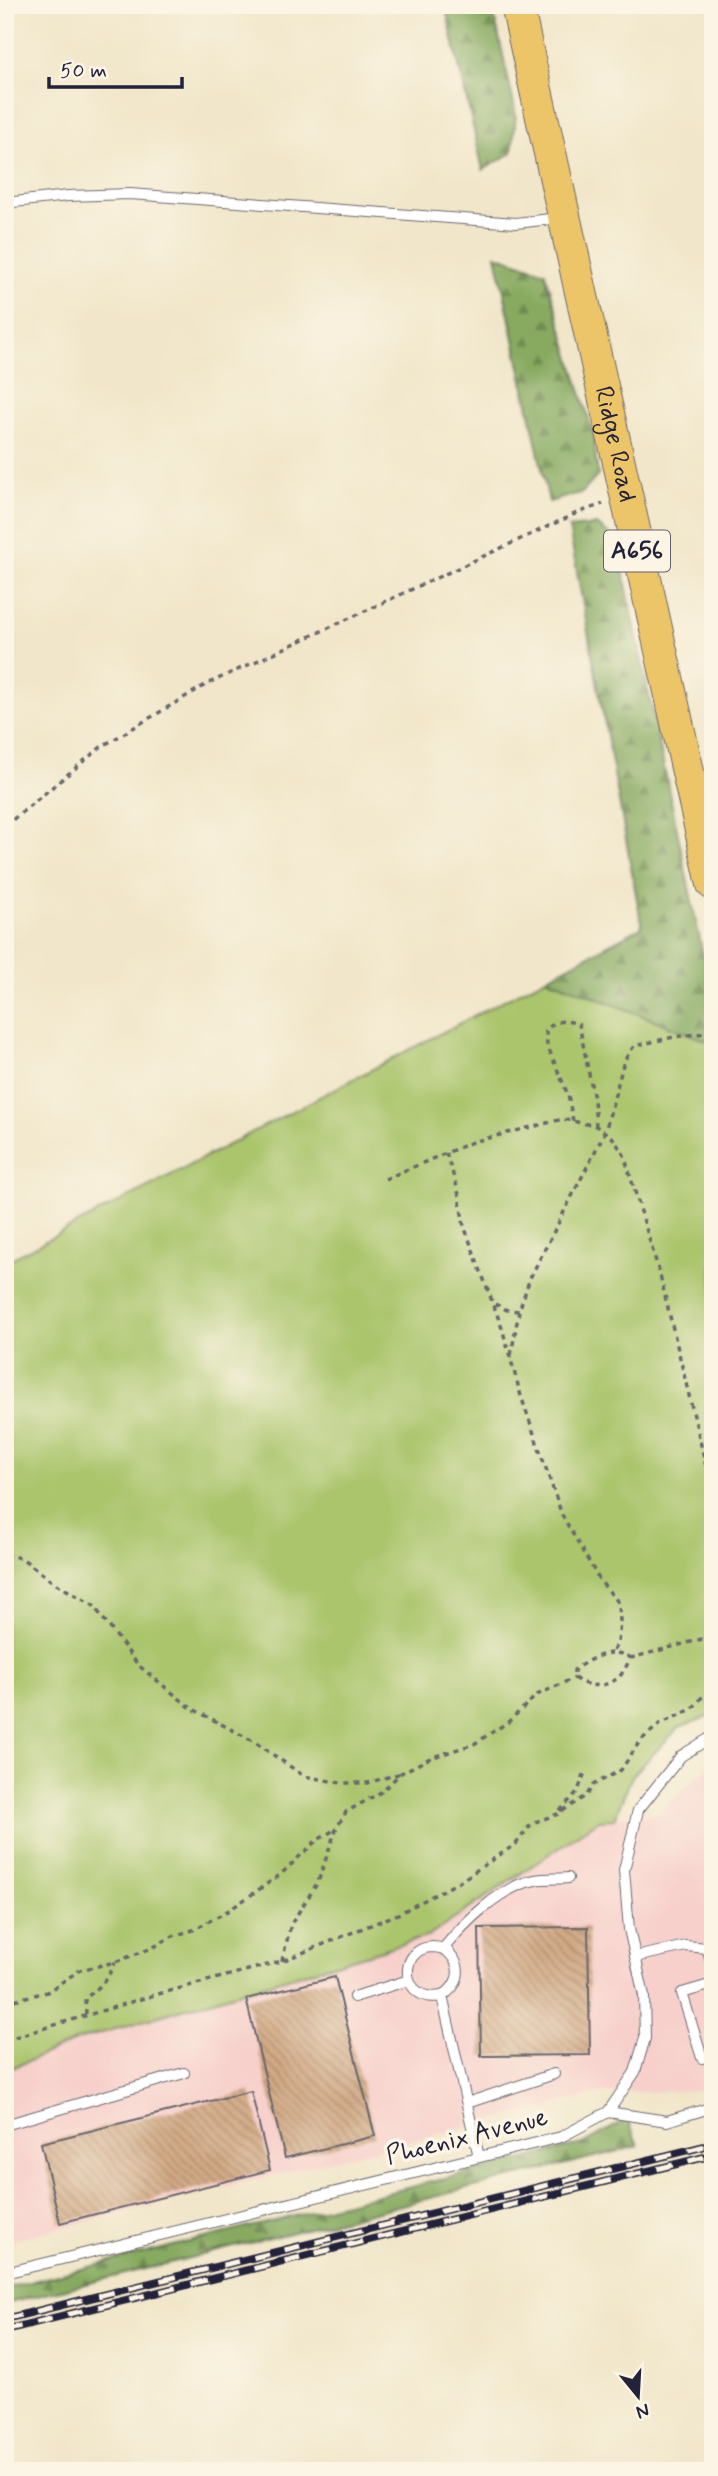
<svg xmlns="http://www.w3.org/2000/svg" width="718" height="2476" font-family="Mynerve,sans-serif">
	<style>
		.built { fill: #f7d0cb }
		.green { fill: #aac56c; stroke: #667454; stroke-width: 2 }
		.forest { fill: url(#forest-firs); stroke: #54664e; stroke-width: 2 }
		.building { fill: url(#building-back-hatch) }
		.lines { fill: none; stroke-linecap: round; stroke-linejoin: round }
		.service-casing { stroke: #6a676d; stroke-width: 12 }
		.primary-casing { stroke: #6a676d; stroke-width: 34 }
		.path { stroke: #6a676d; stroke-width: 3.5; stroke-dasharray: 5 5; stroke-linecap: butt }
		.service { stroke: #fff; stroke-width: 10 }
		.primary { stroke: #edc569; stroke-width: 32 }
		.rail-casing { stroke: #22223b; stroke-width: 8 }
		.rail { stroke: #fcf5e5; stroke-width: 5; stroke-dasharray: 16; stroke-linecap: butt }
		.labels { text-anchor: middle; dominant-baseline: central; stroke-width: 7; stroke-linejoin: round; paint-order: stroke }
		.shield { fill: #fcf5e5; stroke: #63616e; stroke-width: 2 }
		.shield-label { font-size: 24px; font-weight: bold; fill: #22223b }
		.street-label { font-size: 26px; fill: #22223b; stroke: #fcf5e5 }
	</style>
	<defs>
		<pattern id="forest-firs" width="22" height="20" patternUnits="userSpaceOnUse" patternTransform="scale(1.75)"><rect width="22" height="20" fill="#87aa60"/><path d="M5 1l3.5 6h-7zM16 11l3.5 6h-7z" fill="#6e8a50"/></pattern>
		<pattern id="building-back-hatch" width="6" height="6" patternUnits="userSpaceOnUse" patternTransform="scale(1.75)"><rect width="6" height="6" fill="#d2a984"/><path d="M-1 5l2 2M0 0l6 6M5-1l2 2" fill="none" stroke="#aa896d"/></pattern>
	</defs>
	<rect width="100%" height="100%" fill="#fcf5e5"/>
	<filter id="ink" filterUnits="userSpaceOnUse"><feTurbulence type="fractalNoise" baseFrequency=".0143" numOctaves="2"/><feDisplacementMap in="SourceGraphic" scale="14" xChannelSelector="R" yChannelSelector="G"/><feConvolveMatrix kernelMatrix="1 2 1 2 8 2 1 2 1" color-interpolation-filters="sRGB"/></filter>
	<filter id="wash" filterUnits="userSpaceOnUse"><feTurbulence type="fractalNoise" baseFrequency=".00686" numOctaves="4" result="noise"/><feDisplacementMap in="SourceGraphic" scale="28" xChannelSelector="R" yChannelSelector="G"/><feGaussianBlur stdDeviation="1.57" result="paint"/><feColorMatrix in="noise" values="0 0 0 0 0 0 0 0 0 0 0 0 0 0 0 0 0 1.4 0 .05"/><feComposite in="paint" operator="in"/></filter>
	<g filter="url(#wash)">
		<rect width="100%" height="100%" fill="#f1e6c9"/>
		<path class="built" d="M713,1763V2086L695,2091L601,2093L5,2242V2071L78,2040L429,1936L599,1820L657,1813Z"/>
		<path class="green" d="M546,978L713,1043V1715L679,1727L632,1776L614,1819L599,1820L429,1936L78,2040L5,2071V1262Z"/>
		<path class="forest" d="M445,5H492L516,114L512,153L483,170Z
			M496,255L545,272L593,433L598,475L583,492L549,502Z
			M597,525L617,541L713,1003V1043L546,978L642,927L569,528Z
			M628,2119L638,2146L5,2304V2288L583,2144Z"/>
		<g id="blocks">
			<path class="building" d="M588,1927L590,2055L481,2056L479,1928Z
				M335,1977L375,2136L285,2158L246,1999Z
				M251,2091L270,2170L60,2223L41,2143Z"/>
		</g>
	</g>
	<g filter="url(#ink)">
		<use href="#blocks" fill-opacity="0" stroke="#6a676d" stroke-width="2"/>
		<g class="lines">
			<g class="service-casing">
				<path id="service" d="M5,203L68,196L130,194L516,223L559,218
					M443,1949C464,1923 501,1886 535,1880C546,1878 558,1879 568,1878
					M635,1957L686,1946L707,1948L713,1966
					M713,1984L682,1993L702,2058L713,2055
					M442,1996C400,2004 397,1948 432,1947C439,1947 446,1949 451,1955C464,1970 457,1987 442,1996L479,2157
					M354,1997L409,1980
					M467,2103L554,2074
					M608,2112L667,2121L713,2107
					M5,2125L184,2073
					M5,2273L561,2137L608,2112L635,2072L645,2038L644,1996L629,1929L624,1870L638,1810L681,1756L713,1736"/>
			</g>
			<g class="primary-casing">
				<g id="primary">
					<path id="s1" d="M517,5L713,884"/>
				</g>
			</g>
			<path class="path" d="M5,826L101,747L207,684L577,513L603,504
				M573,1121L568,1095L547,1045L546,1031C555,1019 566,1020 579,1024L594,1099L596,1126
				M446,1153L458,1190L464,1226L502,1328L521,1396L562,1515L600,1581L619,1603L620,1621L618,1643L612,1652
				M385,1179L472,1142L563,1119L596,1126L613,1138L624,1155L660,1275L713,1495
				M495,1304L507,1310L519,1311
				M511,1355L519,1311L530,1278L605,1132L624,1061L634,1046L674,1037L713,1032
				M5,1554L23,1559L53,1582L93,1605L138,1665L191,1708L253,1741L304,1776L341,1783H368L401,1773
				M707,1639L713,1631
				M631,1658C612,1646 591,1658 574,1670V1678C587,1687 603,1689 618,1678C623,1674 627,1664 631,1658L702,1639L713,1640
				M560,1811L578,1791L585,1772
				M282,1961L291,1924L318,1882L336,1829L346,1812L381,1792L401,1773L430,1758L474,1744L508,1722L537,1695L574,1678
				M5,2002L47,1992L80,1970L115,1962L152,1948L173,1936L193,1930L231,1909L281,1874L316,1841L334,1830
				M5,2007L13,2003
				M86,2014L85,1998C100,1988 108,1979 115,1962
				M5,2040L151,1996L282,1961L398,1914L459,1882L516,1844L532,1823L558,1814L587,1795L593,1785L621,1770L640,1741L660,1724L692,1709L713,1684"/>
			<use href="#service" class="service"/>
			<use href="#primary" class="primary"/>
			<g class="rail-casing">
				<path id="rail" d="M5,2319L713,2144
					M5,2330L713,2155"/>
			</g>
			<use href="#rail" class="rail"/>
		</g>
	</g>
	<g class="labels">
		<rect class="shield" x="604" y="530.5" width="66" height="41" rx="5"/>
		<g class="shield-label">
			<text x="637" y="551">A656</text>
		</g>
		<g class="street-label">
			<text stroke="none"><textPath href="#s1" startOffset="450">Ridge Road</textPath></text>
			<text transform="translate(467 2137) rotate(-14)">Phoenix Avenue</text>
		</g>
	</g>
	<rect width="718" height="2476" fill="none" stroke="#fcf5e5" stroke-width="28"/>
	<g transform="translate(638 2396) rotate(162)" stroke="#fcf5e5" stroke-width="5" paint-order="stroke">
	<path d="M0-5L12 26L0 18L-12 26Z" fill="#22223b"/>
	<text y="-10" font-size="19" font-weight="bold" text-anchor="middle" fill="#22223b">N</text>
	</g>
	<path d="M49 77v10h133v-10" fill="none" stroke="#22223b" stroke-width="3.5"/>
	<text x="60" y="77" font-size="21" fill="#22223b" stroke="#fcf5e5" stroke-width="5" paint-order="stroke">50 m</text>
</svg>
